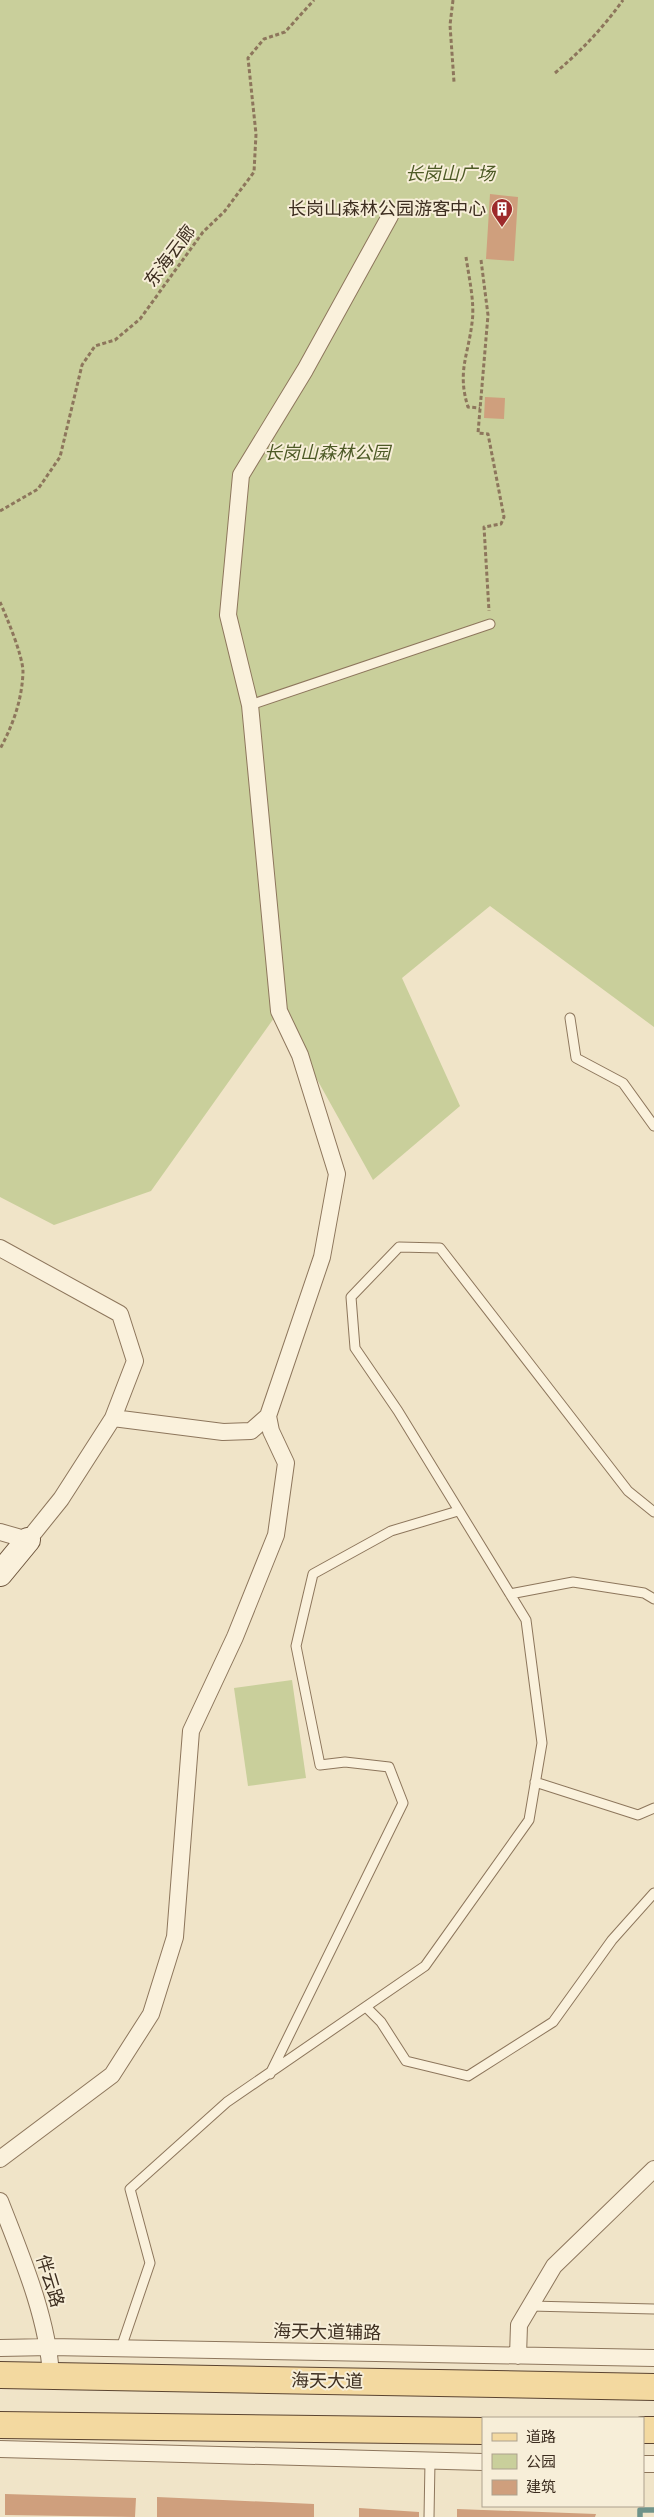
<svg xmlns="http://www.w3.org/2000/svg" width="654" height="2517" font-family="Bitter,'Noto Sans SC',serif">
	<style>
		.green { fill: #c9cf9b }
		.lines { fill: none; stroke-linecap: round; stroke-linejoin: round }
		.stream { stroke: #6f938a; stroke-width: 5.5 }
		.building { fill: #cf9f7d }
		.service-casing { stroke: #8d765c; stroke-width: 11 }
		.minor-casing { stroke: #8d765c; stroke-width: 18 }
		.secondary-casing { stroke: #6f573f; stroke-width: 26 }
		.primary-casing { stroke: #5b4430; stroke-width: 28 }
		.path { stroke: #8d765c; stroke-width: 3; stroke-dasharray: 4 2.5; stroke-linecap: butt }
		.service { stroke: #faf1dc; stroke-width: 9 }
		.minor { stroke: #faf1dc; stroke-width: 16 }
		.secondary { stroke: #faf1dc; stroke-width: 24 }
		.primary { stroke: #f3d9a0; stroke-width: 26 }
		.labels { text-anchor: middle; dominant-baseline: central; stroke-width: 4; stroke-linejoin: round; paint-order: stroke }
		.park-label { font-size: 18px; font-style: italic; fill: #4d5a26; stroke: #f7eed8 }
		.poi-label { font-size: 18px; fill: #3d2e20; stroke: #f7eed8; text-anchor: end }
		.street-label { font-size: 18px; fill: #3d2e20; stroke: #f7eed8 }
	</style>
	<rect width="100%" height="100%" fill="#f0e4c8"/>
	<path class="green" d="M0,0H654V1027L490,906L402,978L460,1106L373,1180L279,1011L151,1191L54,1225L0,1197Z
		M292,1680L306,1778L248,1786L234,1688Z"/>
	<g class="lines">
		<path class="stream" d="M640,2517V2510H654"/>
	</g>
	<path class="building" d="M490,194L518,197L514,261L486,259Z
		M485,397L505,398L504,419L484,418Z
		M5,2494L136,2498L135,2517L5,2515Z
		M157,2497L314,2504V2517H157Z
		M359,2508L419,2512V2517H359Z
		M457,2509L596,2514L595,2517H457Z"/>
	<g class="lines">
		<g class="service-casing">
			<path id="service" d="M250,705L490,624
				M570,1018L576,1058L623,1083L654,1126
				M510,1594L573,1582L644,1593L654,1599
				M535,1782L638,1815L654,1808
				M366,2007L381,2022L406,2061L468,2076L553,2022L612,1940L654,1893
				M270,2074L403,1803L389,1767L345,1762L320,1765L296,1646L313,1574L391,1531L458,1511
				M530,2306L654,2309
				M121,2348L150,2263L130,2189L227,2102L425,1966L529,1820L542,1743L526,1620L398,1411L355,1348L351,1297L399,1247L440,1248L628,1491L654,1512
				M429,2517L430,2462"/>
		</g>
		<g class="minor-casing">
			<path id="minor" d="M0,1248L120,1314L135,1361L113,1418L61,1499L28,1540L0,1532
				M113,1418L223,1432L251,1431L268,1416L322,1257L337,1174L300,1055L279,1011L250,705L228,615L241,475L305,370L390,216
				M0,2159L112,2075L151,2014L175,1937L191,1731L235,1637L276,1535L286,1463L271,1431L268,1416
				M0,2201C21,2255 48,2318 51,2376
				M0,2348L50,2347L654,2358
				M518,2356L519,2325L554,2266L654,2169
				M0,2449L483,2462
				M643,2464H654"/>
		</g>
		<g class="secondary-casing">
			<path id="secondary" d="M0,1574L28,1540"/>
		</g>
		<g class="primary-casing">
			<path id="primary" d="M0,2375L654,2387
				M0,2425L483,2431
				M643,2430H654"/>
		</g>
		<path class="path" d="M453,0L450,25L454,82
			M555,73C581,51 603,28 623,0
			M466,257C469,278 475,303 472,323C468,356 457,372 468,407L480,408
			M481,260L488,315L478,433L488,434L504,517L501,524L484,527L489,611
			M0,511L38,489L60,457L82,365L95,346L115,340L140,319L203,232L224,212L254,172L256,134L248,58L264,39L285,32L314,0
			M0,602C7,618 23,656 23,672C22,700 13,725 0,749"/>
		<use href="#service" class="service"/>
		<use href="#minor" class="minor"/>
		<use href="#secondary" class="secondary"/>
		<use href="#primary" class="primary"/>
	</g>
	<defs>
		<g id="building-pin" transform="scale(1.125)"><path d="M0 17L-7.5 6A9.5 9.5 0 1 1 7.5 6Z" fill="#9e2a2b" stroke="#f7eed8"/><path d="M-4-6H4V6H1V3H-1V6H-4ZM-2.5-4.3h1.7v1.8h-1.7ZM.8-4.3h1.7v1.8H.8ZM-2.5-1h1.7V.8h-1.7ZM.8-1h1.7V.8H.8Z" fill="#fff"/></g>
	</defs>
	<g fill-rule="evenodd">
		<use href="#building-pin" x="502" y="209"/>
	</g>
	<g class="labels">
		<g class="park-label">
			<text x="450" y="174">长岗山广场</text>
			<text x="327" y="453">长岗山森林公园</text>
		</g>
		<g class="poi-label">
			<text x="486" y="209">长岗山森林公园游客中心</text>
		</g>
		<g class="street-label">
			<text transform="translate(170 256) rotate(-53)">东海云廊</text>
			<text transform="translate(50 2281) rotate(73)">伴云路</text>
			<text transform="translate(327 2332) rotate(1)">海天大道辅路</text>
			<text transform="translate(327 2381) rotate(1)">海天大道</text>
		</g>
	</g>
	<rect x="482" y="2417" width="162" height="90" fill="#f7eed8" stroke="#ada18e"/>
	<rect x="492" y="2433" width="25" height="8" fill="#f3d9a0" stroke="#ada18e"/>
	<text x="526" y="2442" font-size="15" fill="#3d2e20">道路</text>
	<rect x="492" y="2454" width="25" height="15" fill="#c9cf9b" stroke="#ada18e"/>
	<text x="526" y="2467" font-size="15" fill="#3d2e20">公园</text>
	<rect x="492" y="2480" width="25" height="15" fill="#cf9f7d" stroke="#ada18e"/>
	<text x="526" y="2492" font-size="15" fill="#3d2e20">建筑</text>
</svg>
